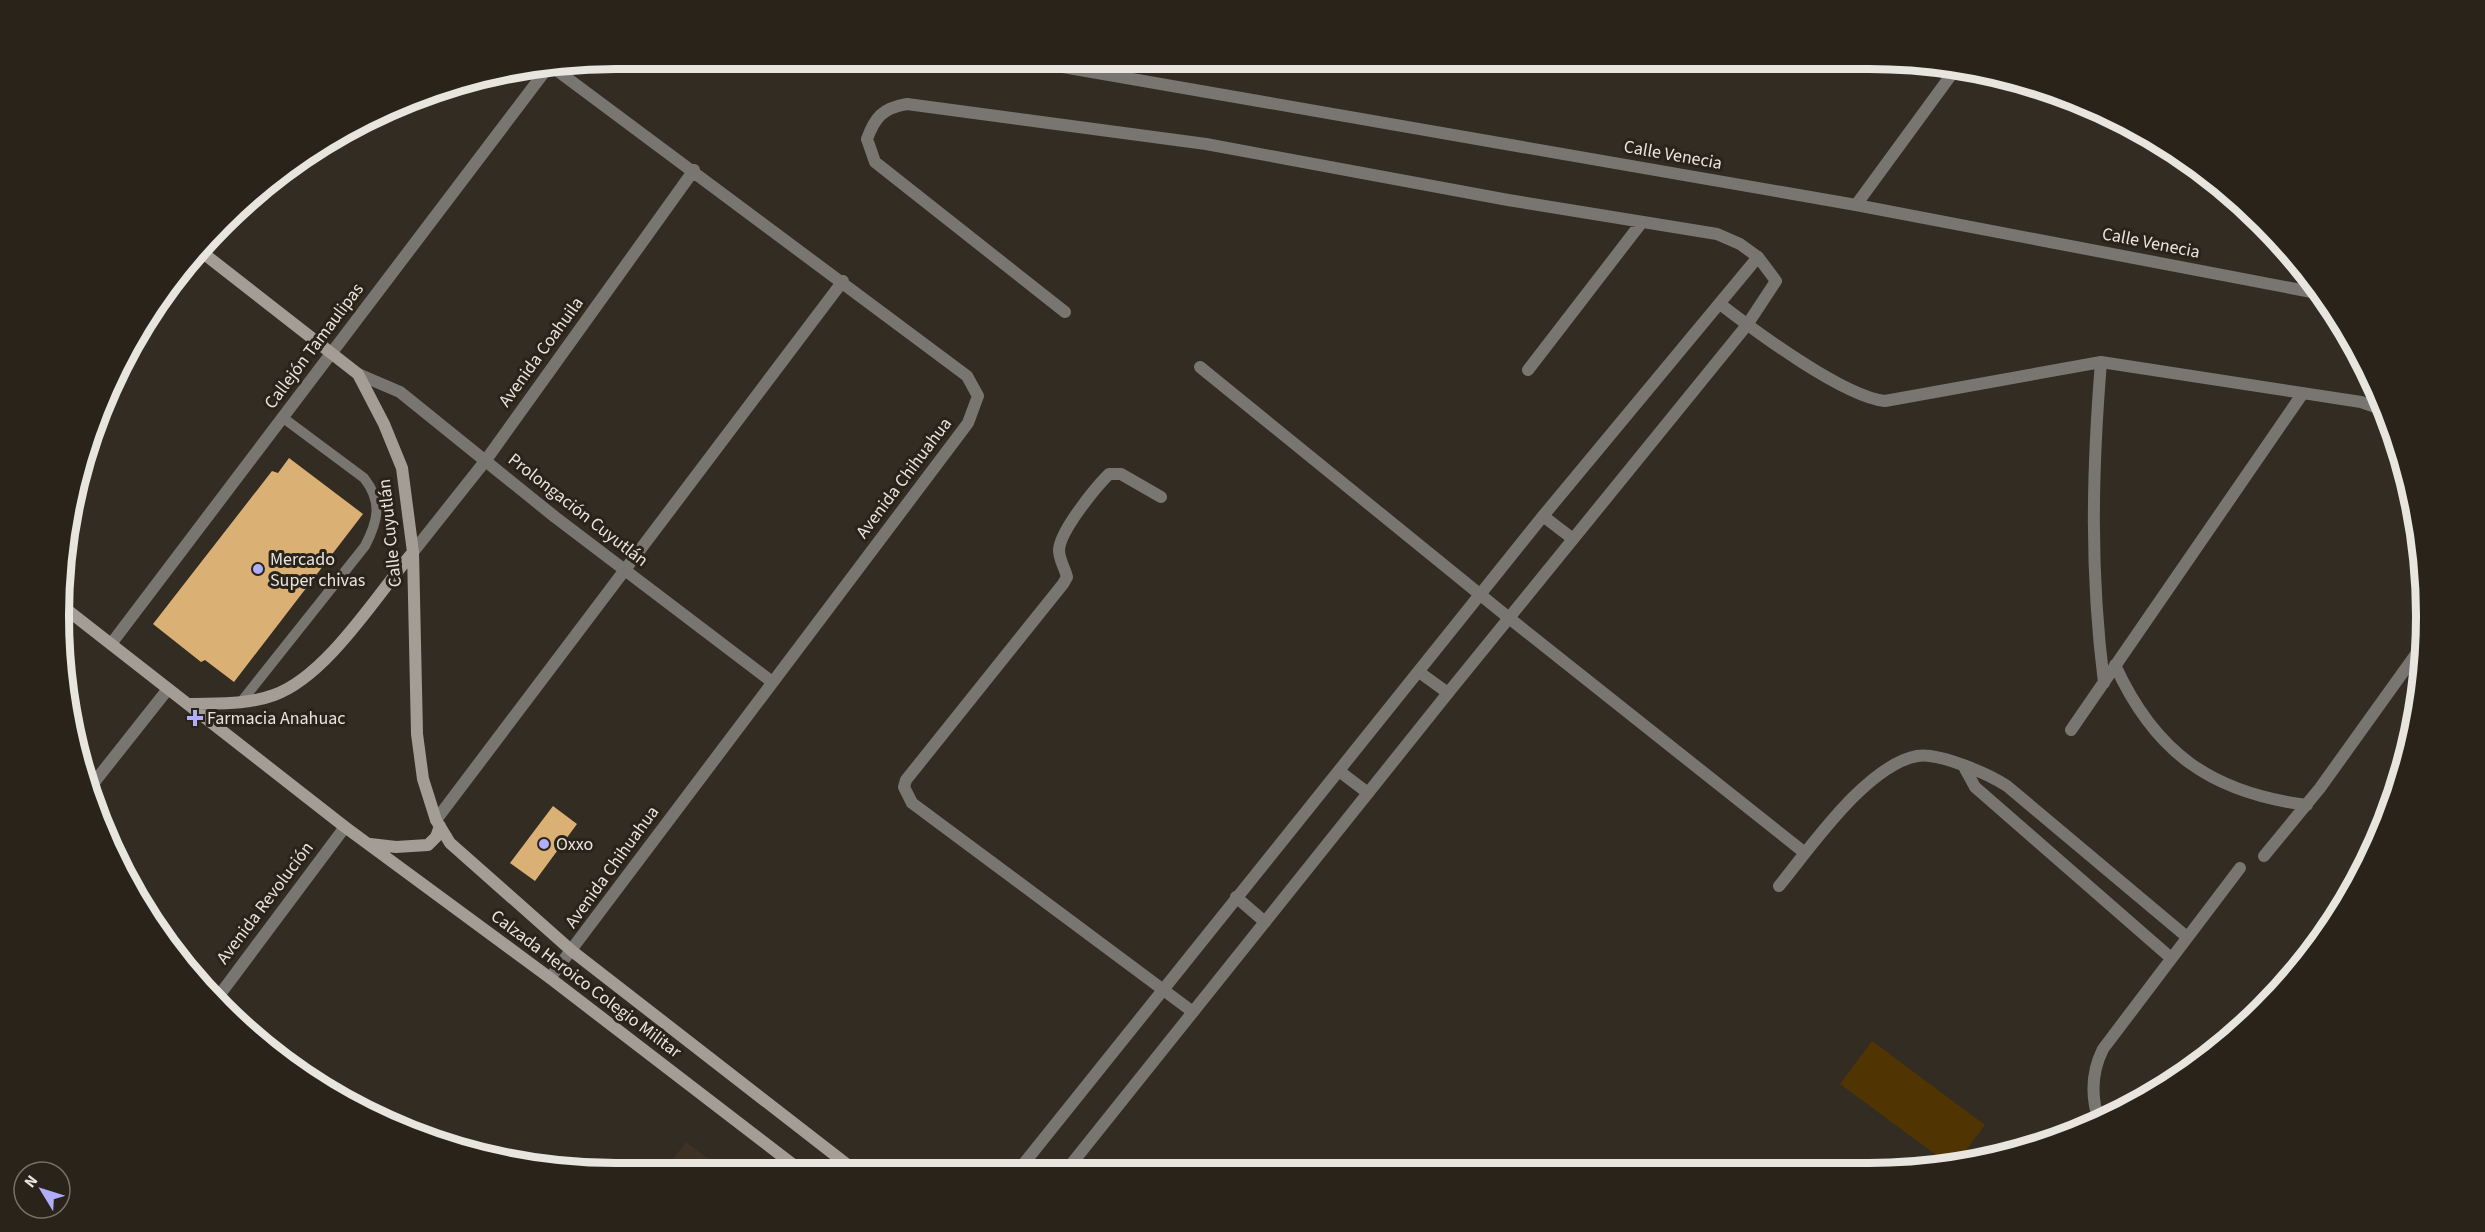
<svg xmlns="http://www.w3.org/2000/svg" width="2485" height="1232" font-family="'Source Sans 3',sans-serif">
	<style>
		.built { fill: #3d3223 }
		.green { fill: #503402 }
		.building { fill: #dbb074 }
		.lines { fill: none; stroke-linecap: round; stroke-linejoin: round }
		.service { stroke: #797570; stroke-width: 10 }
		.minor { stroke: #797570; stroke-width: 12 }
		.tertiary { stroke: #797570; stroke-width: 12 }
		.secondary { stroke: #a39d96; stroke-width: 12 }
		.poi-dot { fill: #b0aefa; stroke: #29231a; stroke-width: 2 }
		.labels { text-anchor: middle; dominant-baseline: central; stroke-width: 6; stroke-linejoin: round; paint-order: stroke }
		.street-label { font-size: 18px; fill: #e8e4de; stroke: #29231a }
		.poi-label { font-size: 18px; fill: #e8e4de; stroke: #29231a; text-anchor: start }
		.rim { fill: none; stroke: #e8e4de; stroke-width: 8 }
	</style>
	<rect width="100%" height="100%" fill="#332c23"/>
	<path class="built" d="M686,1142L727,1173H662Z"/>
	<path class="green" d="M1872,1041L1985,1125L1955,1165L1951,1166L1840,1084Z"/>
	<path class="building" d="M289,458L363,514L234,682L205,660L201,662L153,624L272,471L278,473Z
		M553,806L577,824L535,881L510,863Z"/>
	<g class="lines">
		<path class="service" d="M241,702L365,546C378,521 383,502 364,478L282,417"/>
		<path class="minor" d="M1856,205L1957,67
			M1720,304C1755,331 1844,397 1885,401L2101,362L2361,402L2387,411
			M1065,312L875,162L867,139C875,117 883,108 907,104L1206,144L1508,200L1717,234L1740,244L1758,257
			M2101,362C2092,473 2090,572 2104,683
			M1200,367L1509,618L1805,853
			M1528,370L1642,222
			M358,374L400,392L555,517L771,681
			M1161,497L1121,474H1109C1095,488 1060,531 1059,550C1059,560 1065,568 1067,577L1063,584L906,780L904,787L912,803L1193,1012
			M1543,516L1573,539
			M413,552L486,460L694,170
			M111,644L546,70
			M2115,665C2155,753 2212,793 2307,805
			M1419,672L1448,693
			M2071,730L2303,393
			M1963,765L1975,787L2171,958
			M1339,771L1368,793
			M92,785L168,689
			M436,820L843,281
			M2264,856L2320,788L2424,643
			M1779,886C1811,847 1866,766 1917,756C1938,752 1989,774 2007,786L2187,937
			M1236,897L1265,922
			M550,978L968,423L978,396L967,376L555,69
			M2099,1121C2091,1097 2091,1073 2103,1049L2240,868"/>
		<path class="tertiary" d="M1017,59L1856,205L2322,294
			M215,1001L345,827
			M1017,1172L1543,516L1758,257L1776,281L1747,325L1448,693L1065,1172"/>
		<path class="secondary" d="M203,253L358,374L384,424L402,468L413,552L417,734L423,779L436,820L450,843L572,951L858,1173
			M66,609L345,827L550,978L804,1173
			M188,704C217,703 247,705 274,695C326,677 377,595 413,552
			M370,844L396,847L428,845L436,837L440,826"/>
	</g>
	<g class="poi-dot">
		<circle cx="258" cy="569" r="6"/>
		<path d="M192 709h6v6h6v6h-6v6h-6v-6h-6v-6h6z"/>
		<circle cx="544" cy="844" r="6"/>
	</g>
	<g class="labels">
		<g class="street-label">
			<text transform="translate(1673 155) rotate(10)">Calle Venecia</text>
			<text transform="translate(2151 243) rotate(11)">Calle Venecia</text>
			<text transform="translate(314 346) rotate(-53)">Callejón Tamaulipas</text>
			<text transform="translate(541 352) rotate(-54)">Avenida Coahuila</text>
			<text transform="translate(904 478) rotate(-53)">Avenida Chihuahua</text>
			<text transform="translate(578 510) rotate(38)">Prolongación Cuyutlán</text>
			<text transform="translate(390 533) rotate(-96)">Calle Cuyutlán</text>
			<text transform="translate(612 867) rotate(-54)">Avenida Chihuahua</text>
			<text transform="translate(265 903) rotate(-53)">Avenida Revolución</text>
			<text transform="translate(586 984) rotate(37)">Calzada Heroico Colegio Militar</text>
		</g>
		<g class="poi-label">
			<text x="270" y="559">Mercado<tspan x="270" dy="21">Super chivas</tspan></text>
			<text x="207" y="718">Farmacia Anahuac</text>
			<text x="556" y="844">Oxxo</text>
		</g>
	</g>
	<path d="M0 0H2485V1232H0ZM616 69H1869A547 547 0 0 1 2416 616V616A547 547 0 0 1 1869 1163H616A547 547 0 0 1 69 616V616A547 547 0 0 1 616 69Z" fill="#29231a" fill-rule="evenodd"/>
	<path class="rim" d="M616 69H1869A547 547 0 0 1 2416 616V616A547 547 0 0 1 1869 1163H616A547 547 0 0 1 69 616V616A547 547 0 0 1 616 69Z"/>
	<g transform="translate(42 1190) rotate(308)"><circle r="28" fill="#29231a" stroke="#757068" stroke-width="1.5"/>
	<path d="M0-4.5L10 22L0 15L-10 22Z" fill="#b0aefa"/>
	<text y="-9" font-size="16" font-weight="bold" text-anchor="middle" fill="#e8e4de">N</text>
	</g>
</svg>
